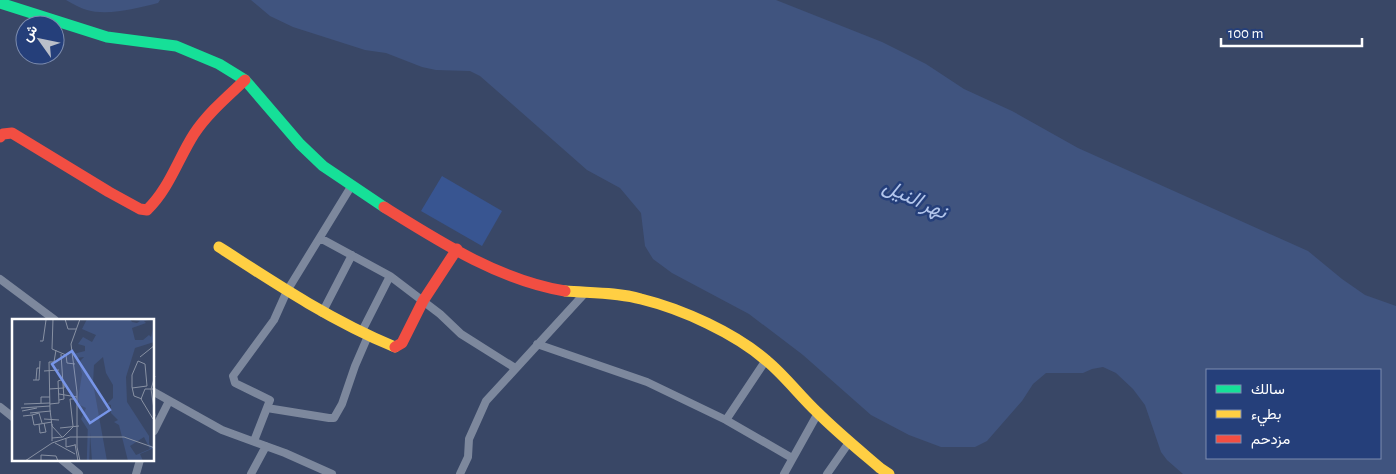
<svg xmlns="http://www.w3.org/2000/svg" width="1396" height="474" font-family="'Alegreya Sans',Vazirmatn,sans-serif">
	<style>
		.green { fill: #385591 }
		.water { fill: #40547f; fill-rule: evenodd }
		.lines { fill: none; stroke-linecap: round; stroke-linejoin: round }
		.street { stroke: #7d889d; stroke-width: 8 }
		.fast { stroke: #16e098; stroke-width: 11 }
		.slow { stroke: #ffcf43; stroke-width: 11 }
		.jam { stroke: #f24e42; stroke-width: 11 }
		.labels { text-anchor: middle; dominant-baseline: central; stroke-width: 5; stroke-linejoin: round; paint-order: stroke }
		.water-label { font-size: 21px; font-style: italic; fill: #b3c6ec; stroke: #253f7a }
		.inset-river { fill: none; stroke: #40547f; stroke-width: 2.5 }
		.inset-road { fill: none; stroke: #8891a3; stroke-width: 1 }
		.view { fill: #7795e8; fill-opacity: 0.15; stroke: #7795e8; stroke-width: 2.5 }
		.inset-edge { fill: none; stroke: #fff; stroke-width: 2.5 }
	</style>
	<rect width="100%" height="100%" fill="#394766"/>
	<path class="green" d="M442,176L502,211L482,246L421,211Z"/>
	<path class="water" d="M66,0H160L158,3C138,8 108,16 87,10C80,8 73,4 66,0Z
		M251,0H776L882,42L926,64L964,89L1012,111L1078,148L1308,251L1342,279L1365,295L1396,306V474H1183L1167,460L1161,452L1145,405L1133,389L1116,373L1103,367L1092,369L1083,373H1046L1033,384L1022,401L987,441L975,447H941L909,435L871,415L803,355L749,314L672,273L653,259L645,246L641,213L620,188L587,170L480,76L470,71L436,70L422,67L386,53L365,50L293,27L270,16ZM1207,370H1380V458H1207Z"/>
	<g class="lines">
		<path class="street" d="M320,238L390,276L440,314L461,334L515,368
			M0,279L55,320
			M322,313L352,255
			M361,333L390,276
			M537,344L647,382L726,420L792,458
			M154,392L222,430L285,453L332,474
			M0,407L14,418
			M267,408L329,418H334L342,404L355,366L368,336
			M726,420L766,360
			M154,431L169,401
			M254,441L270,400L235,383L233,376L274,320L287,291L352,185
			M62,460L79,474
			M136,474L140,460
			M251,474L266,446
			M460,474L468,457L469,439L486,401L585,293
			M784,474L818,413
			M827,474L850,441"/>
		<path class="fast" d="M0,3L107,37L176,46L219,64L245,80L300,144L323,166L384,207"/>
		<path class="slow" d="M219,247C276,284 332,321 395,347
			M565,291C590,293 616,292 641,299C682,309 735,333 767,361C785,376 800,396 817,412C837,432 859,450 880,468L889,474"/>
		<path class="jam" d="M0,137L3,134L12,133L109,192L140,209L147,210C169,189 178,159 194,134C208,113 227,97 245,80
			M384,207C440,242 499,280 565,291
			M395,347L402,343L423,301L457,249"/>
	</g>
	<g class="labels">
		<g class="water-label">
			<text transform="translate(915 199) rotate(25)">نهر النيل</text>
		</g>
	</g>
	<g transform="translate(12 319)">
		<rect width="142" height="142" fill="#394766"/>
		<path d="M75,0H118L120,3L125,4L128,2L121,1L142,0L132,2L134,4L120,9L123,21H131L137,16L139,18L142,6V23L123,29L114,58L115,83L137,117V125L142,129L128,135L131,142H116L107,106L102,103L106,101L99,94V86L95,85L101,79V66L94,54L91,38L82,46L81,64L95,142H80L78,114L69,100L74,89L68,86L66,81L70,55L67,43L72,38L64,39L61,35L73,32V27L66,25L71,18L80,23L84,16L70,10ZM132,118L138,130L124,136L118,127Z" fill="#40547f" fill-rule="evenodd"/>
		<path class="inset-river" d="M76,142L77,111"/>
		<path class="inset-road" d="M41,0L40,30L54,36L55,44L63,45M53,0L56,10H64M28,22H31L34,1M44,31L42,43H37L38,91L40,107L50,118M128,38L143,26M32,52L47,51M143,57L139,70L143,97M21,61H27L28,42M24,61L25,49H28M120,69L135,67M37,70L52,69V65M47,75L65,78M130,80L122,77L120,68V56L126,42L133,45L135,67M47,81L52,80L49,35M29,84V78H38M12,85L38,84M38,85L47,84L46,62L49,61M9,89L38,87M10,92L25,89M18,94L39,92M20,96L27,94L30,104M11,97L20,96L22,106L40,103M32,100L47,101M141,100L129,80L133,70H143M27,105L28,114L34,113L32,104M61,107L58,80H64M48,109L67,107M40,119L51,118L61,108M54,120V128L63,126M40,122V105M43,124L63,135M63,125L66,142M13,142L40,124L58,118H112L143,129M29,142V136L44,137L46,142M68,142L65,128V73L59,25L68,0"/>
		<path class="view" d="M60,32L98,91L78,104L40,45Z"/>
		<rect width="142" height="142" class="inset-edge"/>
	</g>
	<rect x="1206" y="369" width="175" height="90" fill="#253f7a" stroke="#7c8caf"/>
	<rect x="1216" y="385" width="25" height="8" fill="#16e098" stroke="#7c8caf"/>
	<text x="1251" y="394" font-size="15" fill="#ffffff">سالك</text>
	<rect x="1216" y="410" width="25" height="8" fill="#ffcf43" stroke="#7c8caf"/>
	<text x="1251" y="419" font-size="15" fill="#ffffff">بطيء</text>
	<rect x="1216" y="435" width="25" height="8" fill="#f24e42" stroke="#7c8caf"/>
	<text x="1251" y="444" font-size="15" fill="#ffffff">مزدحم</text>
	<g transform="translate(40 40) rotate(303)"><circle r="24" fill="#253f7a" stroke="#7c8caf"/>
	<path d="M0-4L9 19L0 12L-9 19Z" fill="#babfc9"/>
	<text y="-8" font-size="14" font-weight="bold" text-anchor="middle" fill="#ffffff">ش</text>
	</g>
	<path d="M1221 38v8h141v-8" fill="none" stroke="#ffffff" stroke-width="2.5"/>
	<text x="1228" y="38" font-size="15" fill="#ffffff" stroke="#253f7a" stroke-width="4" paint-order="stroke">100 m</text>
</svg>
